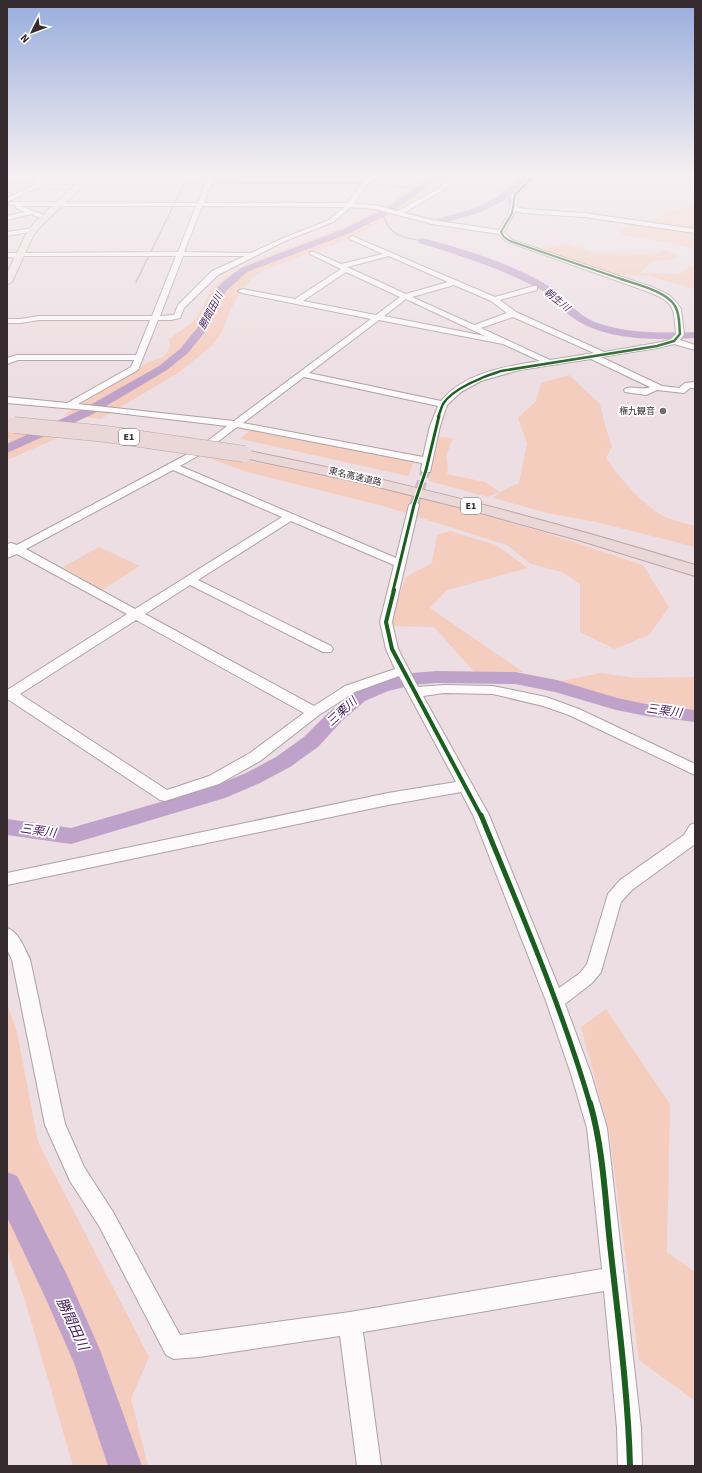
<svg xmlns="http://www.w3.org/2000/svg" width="702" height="1473" font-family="'Source Sans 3','Noto Sans JP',sans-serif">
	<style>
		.green { fill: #f5cdbe }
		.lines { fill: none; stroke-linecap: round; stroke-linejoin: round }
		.stream { stroke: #bea2ca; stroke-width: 1.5 }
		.river { fill: #bea2ca; fill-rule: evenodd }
		.minor-tunnel { stroke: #c8babe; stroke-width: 10; stroke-dasharray: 10 5; stroke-linecap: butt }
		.minor-casing { stroke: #ada2a6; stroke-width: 2 }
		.major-casing { stroke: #bca4a6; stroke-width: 2 }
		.highway-casing { stroke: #bca4a6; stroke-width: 2 }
		.minor { fill: #fcfafb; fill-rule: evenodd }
		.major { fill: #f1e6e6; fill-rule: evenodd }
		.highway { fill: #ead8d8; fill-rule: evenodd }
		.highway-bridge-casing { stroke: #bca4a6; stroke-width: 17; stroke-linecap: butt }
		.highway-bridge { stroke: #ead8d8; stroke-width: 16 }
		.cycleway-far5-casing { stroke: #fff; stroke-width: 3 }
		.cycleway-far4-casing { stroke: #fff; stroke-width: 4 }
		.cycleway-far3-casing { stroke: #fff; stroke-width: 5 }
		.cycleway-far2-casing { stroke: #fff; stroke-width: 6 }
		.cycleway-far1-casing { stroke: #fff; stroke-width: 8 }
		.cycleway-casing { stroke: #fff; stroke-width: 9 }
		.cycleway-far5 { stroke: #1b5e20; stroke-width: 2 }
		.cycleway-far4 { stroke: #1b5e20; stroke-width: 2.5 }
		.cycleway-far3 { stroke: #1b5e20; stroke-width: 3 }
		.cycleway-far2 { stroke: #1b5e20; stroke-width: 4 }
		.cycleway-far1 { stroke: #1b5e20; stroke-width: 5 }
		.cycleway { stroke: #1b5e20; stroke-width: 6 }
		.poi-dot { fill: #766a6e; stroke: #fff; stroke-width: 1.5 }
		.labels { text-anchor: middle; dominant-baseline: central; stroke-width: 3.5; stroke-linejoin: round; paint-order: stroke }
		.far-poi-label { font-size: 9px; fill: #362c2f; stroke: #fff; text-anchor: end }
		.far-street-label { font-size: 9px; fill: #362c2f; stroke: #fff }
		.far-water-label { font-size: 10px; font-style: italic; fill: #451a5b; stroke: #fff }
		.shield { fill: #fff; stroke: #726b6d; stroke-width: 1 }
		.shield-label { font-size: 10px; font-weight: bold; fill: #362c2f }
		.water-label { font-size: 12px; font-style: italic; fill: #451a5b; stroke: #fff }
		.near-water-label { font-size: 14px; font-style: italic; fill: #451a5b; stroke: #fff }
	</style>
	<rect width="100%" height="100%" fill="#ecdee2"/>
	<path class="green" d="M428,174H451L407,206L353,237L264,270C249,279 240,292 232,307C227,317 225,328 218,338C209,352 193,359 181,371L101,419L64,415L147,363L164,357L170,347L169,339L189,325L197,317L212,289L226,277L247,264L346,226L372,213L406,192Z
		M695,205V250C671,241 645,239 620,234C632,216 644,225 659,217C671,211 681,208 695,205Z
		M566,243L594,253L644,254L660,253L665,250L677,255L674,259L651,262L640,273L679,274L689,267H695V289L648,276L611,275L542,249Z
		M569,375L600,404L605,425L612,447L606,458C620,478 643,506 665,517C674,521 685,523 695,526V547L596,522L547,513L494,498L499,492L488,497L429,481L439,437L453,438L446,456L448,469L447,474L485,482L500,492L519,483L527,443L518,418L536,401L541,383Z
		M7,428L60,437L7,460V442L13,439H7Z
		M250,430L415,460L408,476L240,439Z
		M204,452L381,487L543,532L643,565L669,607L649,635L615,649L580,632V584L562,572L531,564L507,545L383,506L247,472L198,454Z
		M450,531L496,545L528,568L447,590L430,608L523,672L476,674L434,627L392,626L396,604L406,577L432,563L437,535Z
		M99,547L140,566L102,590L63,567Z
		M602,673L635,678L695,677V716L653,713L549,683Z
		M7,1004L17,1032L38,1142L149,1357L131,1399L148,1466H73L25,1300L7,1250Z
		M606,1009L670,1104L667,1252L695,1272V1401L639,1360L609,1131L581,1027Z"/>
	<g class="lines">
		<path class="stream" d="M205,183L209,174
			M509,204V195L515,189
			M380,215L384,217C391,237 403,237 422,241
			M136,282L184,184L362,183L420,189"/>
		<path class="river" d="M437,174H446L390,213L350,233L247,272L226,291L208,328L188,353L167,370L91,415L7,453V444L83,409L159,366L180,349L198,327L217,288L223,282L241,268L344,229L384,209Z
			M525,174H533L526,184L518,191L510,194L505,200L481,212L440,224L436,221L437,219L475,208L499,196L504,190L512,187Z
			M422,238C464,249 510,263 547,285C565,296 575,314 595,322C627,334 662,333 695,332V338C656,340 610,341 576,320C561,311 552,295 536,287C499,268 459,255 419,243L418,241L419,239Z
			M436,671L515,672L557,680L617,698L646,704L695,710V722L646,716L616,710L555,692L515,684L436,683L413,685L388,691L365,701L342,721L318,747L290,767L260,783L225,798L71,844L7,835V819L71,828L212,787L246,773L276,757L304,737L328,713L353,693L382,681L413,673Z
			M7,1172L17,1176L67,1275L100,1350L142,1466H108L74,1363L45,1297L7,1217Z"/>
		<path class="minor-tunnel" d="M414,505L426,470"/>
		<g class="minor-casing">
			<path id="minor" d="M40,174H46L43,180H82L85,182L82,184H42L41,186L7,202V198L36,184L37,180H7V176H39Z
				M209,174H215L204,203H348C356,191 365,174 381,174L366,185L354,204L375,205L398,211L441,187L452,174H458L445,189L404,213L432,220L499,230L509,213L512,195L532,174H538L518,195L516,207L524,209L584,213L695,229V233L584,217L523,213L515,211L504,232L512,240L652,287L669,295L677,303L681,309L684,334L680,340L695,345V350L674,344L657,348L601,357L662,386L679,388L685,383L695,382V388H690L684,393L657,390L646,395L625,392L624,390C630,384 642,391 650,387L591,359L519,370L481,381L461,392L447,405L440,426L430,472H422L421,470L422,463L237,427L203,453L180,466L396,558L409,505L414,502L418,503L419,505L392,622L398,649L418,687L444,685L493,686L546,697L579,709L695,764V775L569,715L543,706L493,694L444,693L423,696L489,815L559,988L580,973L587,964L608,894L620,880L684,835L690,825L695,823V844L632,890L621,902L601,972L592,983L565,1004L591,1074L607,1128L641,1428L642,1466H618L617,1428L604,1291L363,1332L381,1466H357L340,1336L199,1357L174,1359L166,1355L99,1226L70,1181L45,1125L12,960L7,949V928C19,932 24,948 30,959L65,1124L84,1167L113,1212L180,1335L350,1312L602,1269L587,1128L571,1074L546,1001L473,815L461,792L388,805L7,885V873L388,793L456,782L399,676L355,692L319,715L260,761L219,784L165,801L160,800L9,700H7V690L127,614L17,554L7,558V550L9,549L7,548V544L11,543L17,545L197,449L227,426L109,412L7,403V397L67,403L131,367L134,360H18L7,364V358L17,355H136L150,320H39L21,323H7V319H21L39,316H152L176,256H23L20,258L7,257V253L178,252L196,206H21L48,217L45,219L31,214L7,220V216L25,212L16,208V206L8,204L11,202L198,203ZM202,206L344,207L329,220L281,239L251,253L184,252ZM351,207L375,209L432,224L499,234L502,238L508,242L646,291C674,302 674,305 676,334L671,339L662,342L604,352L516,312L500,300L537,290V286H534L495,297L352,236L349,238L350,239L383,254L341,264L314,252H310V254L341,269L295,299L242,289L238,291L242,293L371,319L234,421L78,404L138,370L158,320H171L180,318L184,308L218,275L285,241L333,222ZM183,256H245L212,271L178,305L174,315L160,316ZM389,256L448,282L406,294L347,267ZM346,272L400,297L376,315L303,301ZM454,285L491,301L507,313L474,325L412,297ZM406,299L485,336L384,316ZM513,317L594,353L550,360L481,328ZM379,320L503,344L540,361C506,366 464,373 441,401L309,373ZM304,377L438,406L430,426L423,457L243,423ZM173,470L282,517L135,609L26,549ZM291,521L394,565L380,622L386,649L395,669L345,686L314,706L145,614L190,585L323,652H331L333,649L331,646L198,580ZM136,620L304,713L250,753L209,776L167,790L20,694Z
				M33,228L35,229V231L7,236V232Z"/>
		</g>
		<g class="major-casing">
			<path id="major" d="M87,174H95L41,226L33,236L12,282L7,285V273L26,234L35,222Z"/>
		</g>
		<g class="highway-casing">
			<path id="highway" d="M244,450C397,480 546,519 695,565V576L578,540L466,509L358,482L239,457L237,454L239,451Z"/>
		</g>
		<use href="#minor" class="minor"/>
		<use href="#major" class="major"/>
		<use href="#highway" class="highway"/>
		<g class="highway-bridge-casing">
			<path id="highway-bridge" d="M14,425L106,434L244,454"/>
		</g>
		<use href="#highway-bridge" class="highway-bridge"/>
		<g class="cycleway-far5-casing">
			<path id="cycleway-far5" d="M535,174L515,195L512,213L501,232L504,237L510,241L624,280"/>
		</g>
		<g class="cycleway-far4-casing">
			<path id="cycleway-far4" d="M438,417C440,413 441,408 443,404C452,389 484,376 501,371L657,346L674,341L680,334C679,325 680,314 675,306C668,292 636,284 621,279"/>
		</g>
		<g class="cycleway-far3-casing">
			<path id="cycleway-far3" d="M393,591L414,505L426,470L439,416"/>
		</g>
		<g class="cycleway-far2-casing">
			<path id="cycleway-far2" d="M394,590L386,622L392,649L481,816"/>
		</g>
		<g class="cycleway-far1-casing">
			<path id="cycleway-far1" d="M481,815C520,910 561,1005 590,1104"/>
		</g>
		<g class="cycleway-casing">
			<path id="cycleway" d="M590,1103C603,1148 605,1197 610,1244C618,1318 628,1392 630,1466"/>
		</g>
		<use href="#cycleway-far5" class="cycleway-far5"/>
		<use href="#cycleway-far4" class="cycleway-far4"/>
		<use href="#cycleway-far3" class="cycleway-far3"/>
		<use href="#cycleway-far2" class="cycleway-far2"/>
		<use href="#cycleway-far1" class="cycleway-far1"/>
		<use href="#cycleway" class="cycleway"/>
	</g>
	<linearGradient id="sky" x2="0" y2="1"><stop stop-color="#97addc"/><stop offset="0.46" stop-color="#f6f0f2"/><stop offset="1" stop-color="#f6f0f2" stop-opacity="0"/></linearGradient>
	<rect width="702" height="380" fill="url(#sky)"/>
	<circle class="poi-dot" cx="663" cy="411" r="4"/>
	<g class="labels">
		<g class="far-poi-label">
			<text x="655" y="411">権九観音</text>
		</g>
		<g class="far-street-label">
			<text transform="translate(355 477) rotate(13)">東名高速道路</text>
		</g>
		<g class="far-water-label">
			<text transform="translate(557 300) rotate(39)">朝生川</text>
			<text transform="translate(211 311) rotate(-62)">勝間田川</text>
		</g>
		<g class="shield">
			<rect x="119" y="429" width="20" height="16" rx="3"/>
			<rect x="461" y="498" width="20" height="16" rx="3"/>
		</g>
		<g class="shield-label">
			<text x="129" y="437">E1</text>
			<text x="471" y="506">E1</text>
		</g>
		<g class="water-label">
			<text transform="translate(664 711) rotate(8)">三栗川</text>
			<text transform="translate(342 712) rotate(-42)">三栗川</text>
			<text transform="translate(38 831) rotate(8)">三栗川</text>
		</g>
		<g class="near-water-label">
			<text transform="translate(72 1324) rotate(65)">勝間田川</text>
		</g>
	</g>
	<rect width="702" height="1473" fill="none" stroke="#362c2f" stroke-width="16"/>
	<g transform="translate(32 32) rotate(228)" stroke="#ffffff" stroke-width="3" paint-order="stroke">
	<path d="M0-3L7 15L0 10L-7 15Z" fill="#362c2f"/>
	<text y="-6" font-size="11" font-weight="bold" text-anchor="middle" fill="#362c2f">N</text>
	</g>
</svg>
